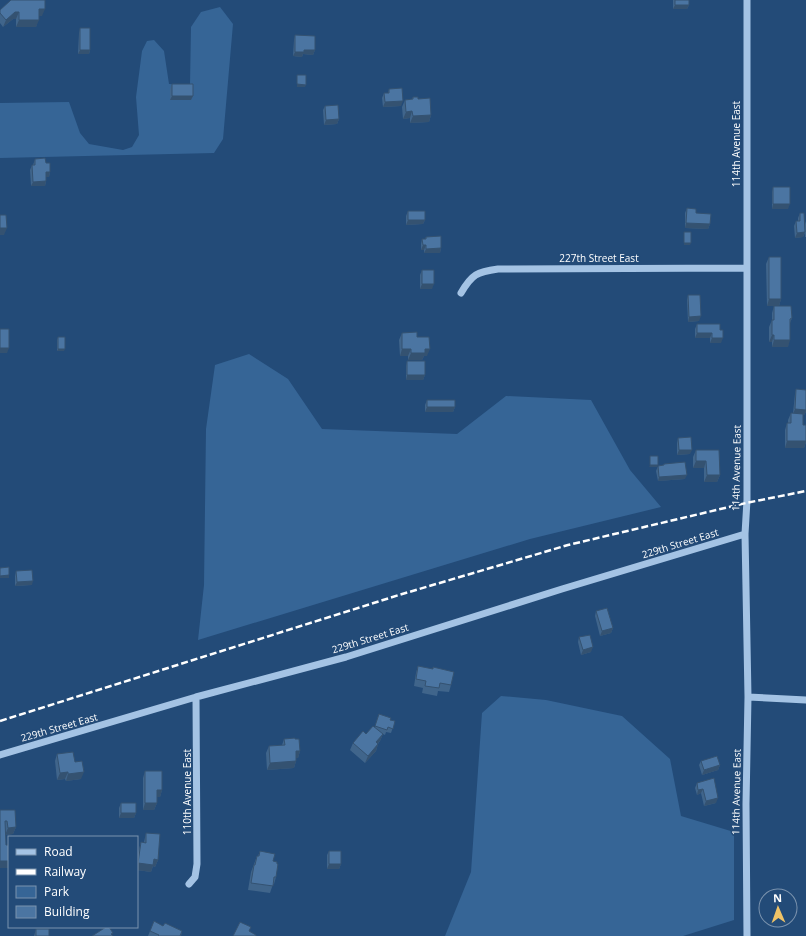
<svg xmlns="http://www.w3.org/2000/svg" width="806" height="936" font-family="'Open Sans',sans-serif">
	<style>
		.green { fill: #366596 }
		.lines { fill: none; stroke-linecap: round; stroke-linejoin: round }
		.minor { stroke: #a4c3e4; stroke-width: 7 }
		.rail { stroke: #fff; stroke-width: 2.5; stroke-dasharray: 7 3; stroke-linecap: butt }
		.wall { fill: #40658b }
		.shaded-wall { fill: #345271 }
		.building { fill: #4b75a2; stroke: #345271 }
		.labels { text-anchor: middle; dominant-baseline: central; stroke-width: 3; stroke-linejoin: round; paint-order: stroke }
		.street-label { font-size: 10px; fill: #fff; stroke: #234b78 }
	</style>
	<rect width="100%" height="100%" fill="#234b78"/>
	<path class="green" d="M220,7L233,24L223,139L214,153L0,158V103L69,102L80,133L89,144L123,150L132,147L139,135L136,97L142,51L147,41L154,40L164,51L169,84L190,85L191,27L201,12Z
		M249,354L288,379L322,429L457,434L506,396L591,400L630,470L661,507L530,539L198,640L204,585L206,429L215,365Z
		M501,696L546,700L622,716L670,759L681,816L734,832V920L683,936H445L471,872L482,713Z"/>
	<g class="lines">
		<path class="minor" d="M747,0V500L745,534L748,697L746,804L747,936
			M461,293C472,274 477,272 498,269L747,268
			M748,697L806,700
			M0,755L196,697L346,657L562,589L745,534
			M189,884L195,877L197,864L196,697"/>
		<path class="rail" d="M0,721L399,595L568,545L746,503L806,491"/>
	</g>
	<path class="wall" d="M673,0H689V5L687,9H673Z
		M0,10L42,16H39L36,27H16V19H13L3,27L0,23Z
		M80,28L90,50L89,54H78L79,33Z
		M295,35L315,50L313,55L303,54L302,57L293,56L294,40Z
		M297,75L305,87H297Z
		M172,84L193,96L191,100H170V89Z
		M389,89L401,106L383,107L382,98L384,93H388Z
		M413,97L418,99L431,115L429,122L410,123V118L403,119L402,107L405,100L412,99Z
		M325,106L339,119L337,124L324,125L323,110Z
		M35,159L46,163L50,172L49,177H46V181L45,186H31L30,170L32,165H33Z
		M773,187L788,209H772V192Z
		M687,208L696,213L710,224L708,229L685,228V213Z
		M408,211L425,220L423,224L406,225V216Z
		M800,213L805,231V224L806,221V237H805V233L803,237L795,238L794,226L796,221H798V218Z
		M684,232L690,245H684Z
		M426,237L441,248L440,253H424V250H421V244L422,239H425Z
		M769,257L781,299L779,306H767L766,264Z
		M422,270L432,289H420V275Z
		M688,295L699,321L688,322L687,300Z
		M774,306L792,318L790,323L788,347H772V342H769V327L772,320V313Z
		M697,324L720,330L721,343H710V338H695V329Z
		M402,333L417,337L427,356H424L422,360H408V356H400L399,340Z
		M58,337L64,351H57V340Z
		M407,361L425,375L423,380H406V366Z
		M796,389L806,390V412L804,415H803V425H806V442L804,448H785V430L787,423H788V420L791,413H793L795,394Z
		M427,400L455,407L453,412H425V405Z
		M678,438L690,454L677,455V443Z
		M696,450L720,475L717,482H704V468H693V457Z
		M664,464L685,479L658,481L656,471L658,466L663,465Z
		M16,571L32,585L15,586V576Z
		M596,611L613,628L611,633L600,636L595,616Z
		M579,637L591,652L581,655L578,642Z
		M418,666L451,685L449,692L438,691L437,696L422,693L423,688L414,686L416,673Z
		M379,714L390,720L395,721L391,733L386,732L385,735L383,734L380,741L378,744L376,751L365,763L350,750L353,743L366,734L375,727Z
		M284,739H295L300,751L298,758H296V761L294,768L267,770L266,753L269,746L282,745Z
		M57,754L75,762L81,779L66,781L65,779L57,780L55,761Z
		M701,761L720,765L718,770L702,775L699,765Z
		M145,771L162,790L160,797H157V803L154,810H143V778Z
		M697,783L716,803L704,806L701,793L697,795L695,788Z
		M121,803L136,813L134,818H119V808Z
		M0,810L16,827L13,834L6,835V845H9V866L8,868Z
		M146,833L158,860L155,867L153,866L151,872L137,870V859L139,849L141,842H144Z
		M260,851L273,861L276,877L274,884H273L270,893L248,890L251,872L257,856H258Z
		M329,851L341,864L339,869H327V855Z
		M163,926L182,931L181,936H148L150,931Z
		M36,929L49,936H34Z"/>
	<path class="shaded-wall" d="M675,5H689L687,9H673Z
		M39,9H45L42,16H37Z
		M15,12H19L16,19H13L3,27L6,20Z
		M19,20H39L36,27H16Z
		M80,50H90L89,54H78Z
		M304,50H315L313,55L303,54L302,57L293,56L295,52Z
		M297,84L306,85L305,87H297Z
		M172,96H193L191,100H170Z
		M403,101L401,106L383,107L385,102Z
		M412,111L410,118L403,119L406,112Z
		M431,115L429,122L410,123L413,116Z
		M339,119L337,124L324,125L326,120Z
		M46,172H50L49,177H44Z
		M46,181L45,186H31L33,182Z
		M773,204H790L788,209H772Z
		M408,220H425L423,224L406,225Z
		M686,223L710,224L708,229L685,228Z
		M0,228H7L4,235H0Z
		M805,232L803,237L795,238L797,233Z
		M684,243H691L690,245H684Z
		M423,245H426L424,250H421Z
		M441,248L440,253H424L426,249Z
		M422,284H434L432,289H420Z
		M769,299H781L779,306H767Z
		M701,316L699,321L688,322L689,317Z
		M697,333H712L710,338H695Z
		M772,335H774L772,342H769Z
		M712,338H723L721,343H710Z
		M774,340H790L788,347H772Z
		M0,348H9L7,353H0Z
		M58,349H65L64,351H57Z
		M402,349H411L408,356H400Z
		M425,349H430L427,356H424L422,360H408L411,353Z
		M407,375H425L423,380H406Z
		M427,407H455L453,412H425Z
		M806,408V412L804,415L793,414L795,409Z
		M787,441H806V442L804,448H785Z
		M679,450H692L690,454L677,455Z
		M696,461H706L704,468H693Z
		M650,465H658L657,467H649Z
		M687,475L685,479L658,481L659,477Z
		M707,475H720L717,482H704Z
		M9,575V578H0V576Z
		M33,581L32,585L15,586L17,582Z
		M613,628L611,633L600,636L602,631Z
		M593,647L591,652L581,655L583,650Z
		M383,734L380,741L373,749L376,742Z
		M378,744L376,751L365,763L368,756Z
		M296,751H300L298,758H293Z
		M296,761L294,768L267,770L270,763Z
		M720,765L718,770L702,775L704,770Z
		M68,772L65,779L57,780L60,773Z
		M84,772L81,779L66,781L68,774Z
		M703,789L701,793L697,795L698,790Z
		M157,790H162L160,797H154Z
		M718,798L716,803L704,806L706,801Z
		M145,803H157L154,810H143Z
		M121,813H136L134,818H119Z
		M16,827L13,834L5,835L8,828Z
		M154,859L158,860L155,867L153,866L151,872L137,870V865L138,863Z
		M0,861H9L8,868H0Z
		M329,864H341L339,869H327Z"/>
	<path class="building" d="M11,0H45V9H39V20H19V12H15L6,20L0,13V10Z
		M675,0H689V5H675Z
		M80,28H90V50H80Z
		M295,35L315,36V50H304V52H295Z
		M297,75H306V85L297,84Z
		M172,84H193V96H172Z
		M402,88L403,101L385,102L384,93H389V89Z
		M413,97H418V99L430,98L431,115L413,116L412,111L406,112L405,100L413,99Z
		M338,105L339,119L326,120L325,106Z
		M45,158L46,163H50V172H46V181L33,182L32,165H35V159Z
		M773,187H790V204H773Z
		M687,208L696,209V213L711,214L710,224L686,223Z
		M408,211H425V220H408Z
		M800,213H804L805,232L797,233L796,221H800Z
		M0,215H6L7,228H0Z
		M684,232H691V243H684Z
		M441,236V248L426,249V245H423L422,239H426V237Z
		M769,257H781V299H769Z
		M422,270H434V284H422Z
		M688,295H700L701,316L689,317Z
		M774,306H791L792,318L790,319V340H774V335H772V320H774Z
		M697,324H720V330H723V338H712V333H697Z
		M0,329H9V348H0Z
		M417,332V337H429L430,349H425V353H411V349H402V333Z
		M58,337H65V349H58Z
		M407,361H425V375H407Z
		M796,389L806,390V410L795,409Z
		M427,400H455V407H427Z
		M791,413L803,414V425H806V441H787V423H791Z
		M691,437L692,450H679L678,438Z
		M696,450H719L720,475H707L706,461H696Z
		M650,456H658V465H650Z
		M685,462L687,475L659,477L658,466L664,465V464Z
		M9,567V575L0,576V568Z
		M32,570L33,581L17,582L16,571Z
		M607,608L613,628L602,631L596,611Z
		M590,635L593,647L583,650L579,637Z
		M418,666L433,669V667L454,672L451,685L440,683L439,688L425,686L426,681L416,679Z
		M379,714L391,718L390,720L395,721L393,729L388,727L387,730L375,726Z
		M373,726L383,734L376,742L378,744L368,756L353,743L363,731L366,734Z
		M295,738V739H299L300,751H296V761L270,763L269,746L285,745L284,739Z
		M73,752L75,762L82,761L84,772L68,774V772L60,773L57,754Z
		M717,756L720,765L704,770L701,761Z
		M145,771H162V790H157V803H145Z
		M714,778L718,798L706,801L703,789L698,790L697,783Z
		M121,803H136V813H121Z
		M0,810H15L16,827L8,828L7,821H5L6,845H9V861H0Z
		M146,833L160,834L158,860L154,859L153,865L138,863L141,842L146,843Z
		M260,851L275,854L273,861L277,862V864H278L276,877H274L273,886L251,883L254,865H255L257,856H259Z
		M329,851H341V864H329Z
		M154,921L163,926L165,923L182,931L180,936H158L159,935L150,931Z
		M240,922L251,927L249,931L256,935V936H233Z
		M106,927H109L113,933L111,934L113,936H92Z
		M36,929H49V936H36Z"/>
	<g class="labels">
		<g class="street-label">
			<text transform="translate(736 144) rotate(-90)">114th Avenue East</text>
			<text x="599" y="258">227th Street East</text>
			<text transform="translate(736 468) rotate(-89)">114th Avenue East</text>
			<text transform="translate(680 543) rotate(-17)">229th Street East</text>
			<text transform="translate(370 638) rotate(-17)">229th Street East</text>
			<text transform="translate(59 727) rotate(-16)">229th Street East</text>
			<text transform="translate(187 792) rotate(-90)">110th Avenue East</text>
			<text transform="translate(736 792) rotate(-89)">114th Avenue East</text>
		</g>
	</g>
	<rect x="8" y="836" width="130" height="92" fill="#234b78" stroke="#7b93ae"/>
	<rect x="16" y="849" width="20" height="6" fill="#a4c3e4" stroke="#7b93ae"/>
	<text x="44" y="856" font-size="12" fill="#ffffff">Road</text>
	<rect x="16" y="869" width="20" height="6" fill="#ffffff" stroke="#7b93ae"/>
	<text x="44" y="876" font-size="12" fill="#ffffff">Railway</text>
	<rect x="16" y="886" width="20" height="12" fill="#366596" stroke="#7b93ae"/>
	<text x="44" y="896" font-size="12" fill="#ffffff">Park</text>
	<rect x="16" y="906" width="20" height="12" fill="#4b75a2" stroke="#7b93ae"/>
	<text x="44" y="916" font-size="12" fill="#ffffff">Building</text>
	<g transform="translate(778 908) rotate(358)"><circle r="19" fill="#234b78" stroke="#7b93ae"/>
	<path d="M0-3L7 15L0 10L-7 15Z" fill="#efc367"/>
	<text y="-6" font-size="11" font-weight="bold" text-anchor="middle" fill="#ffffff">N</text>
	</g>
</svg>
